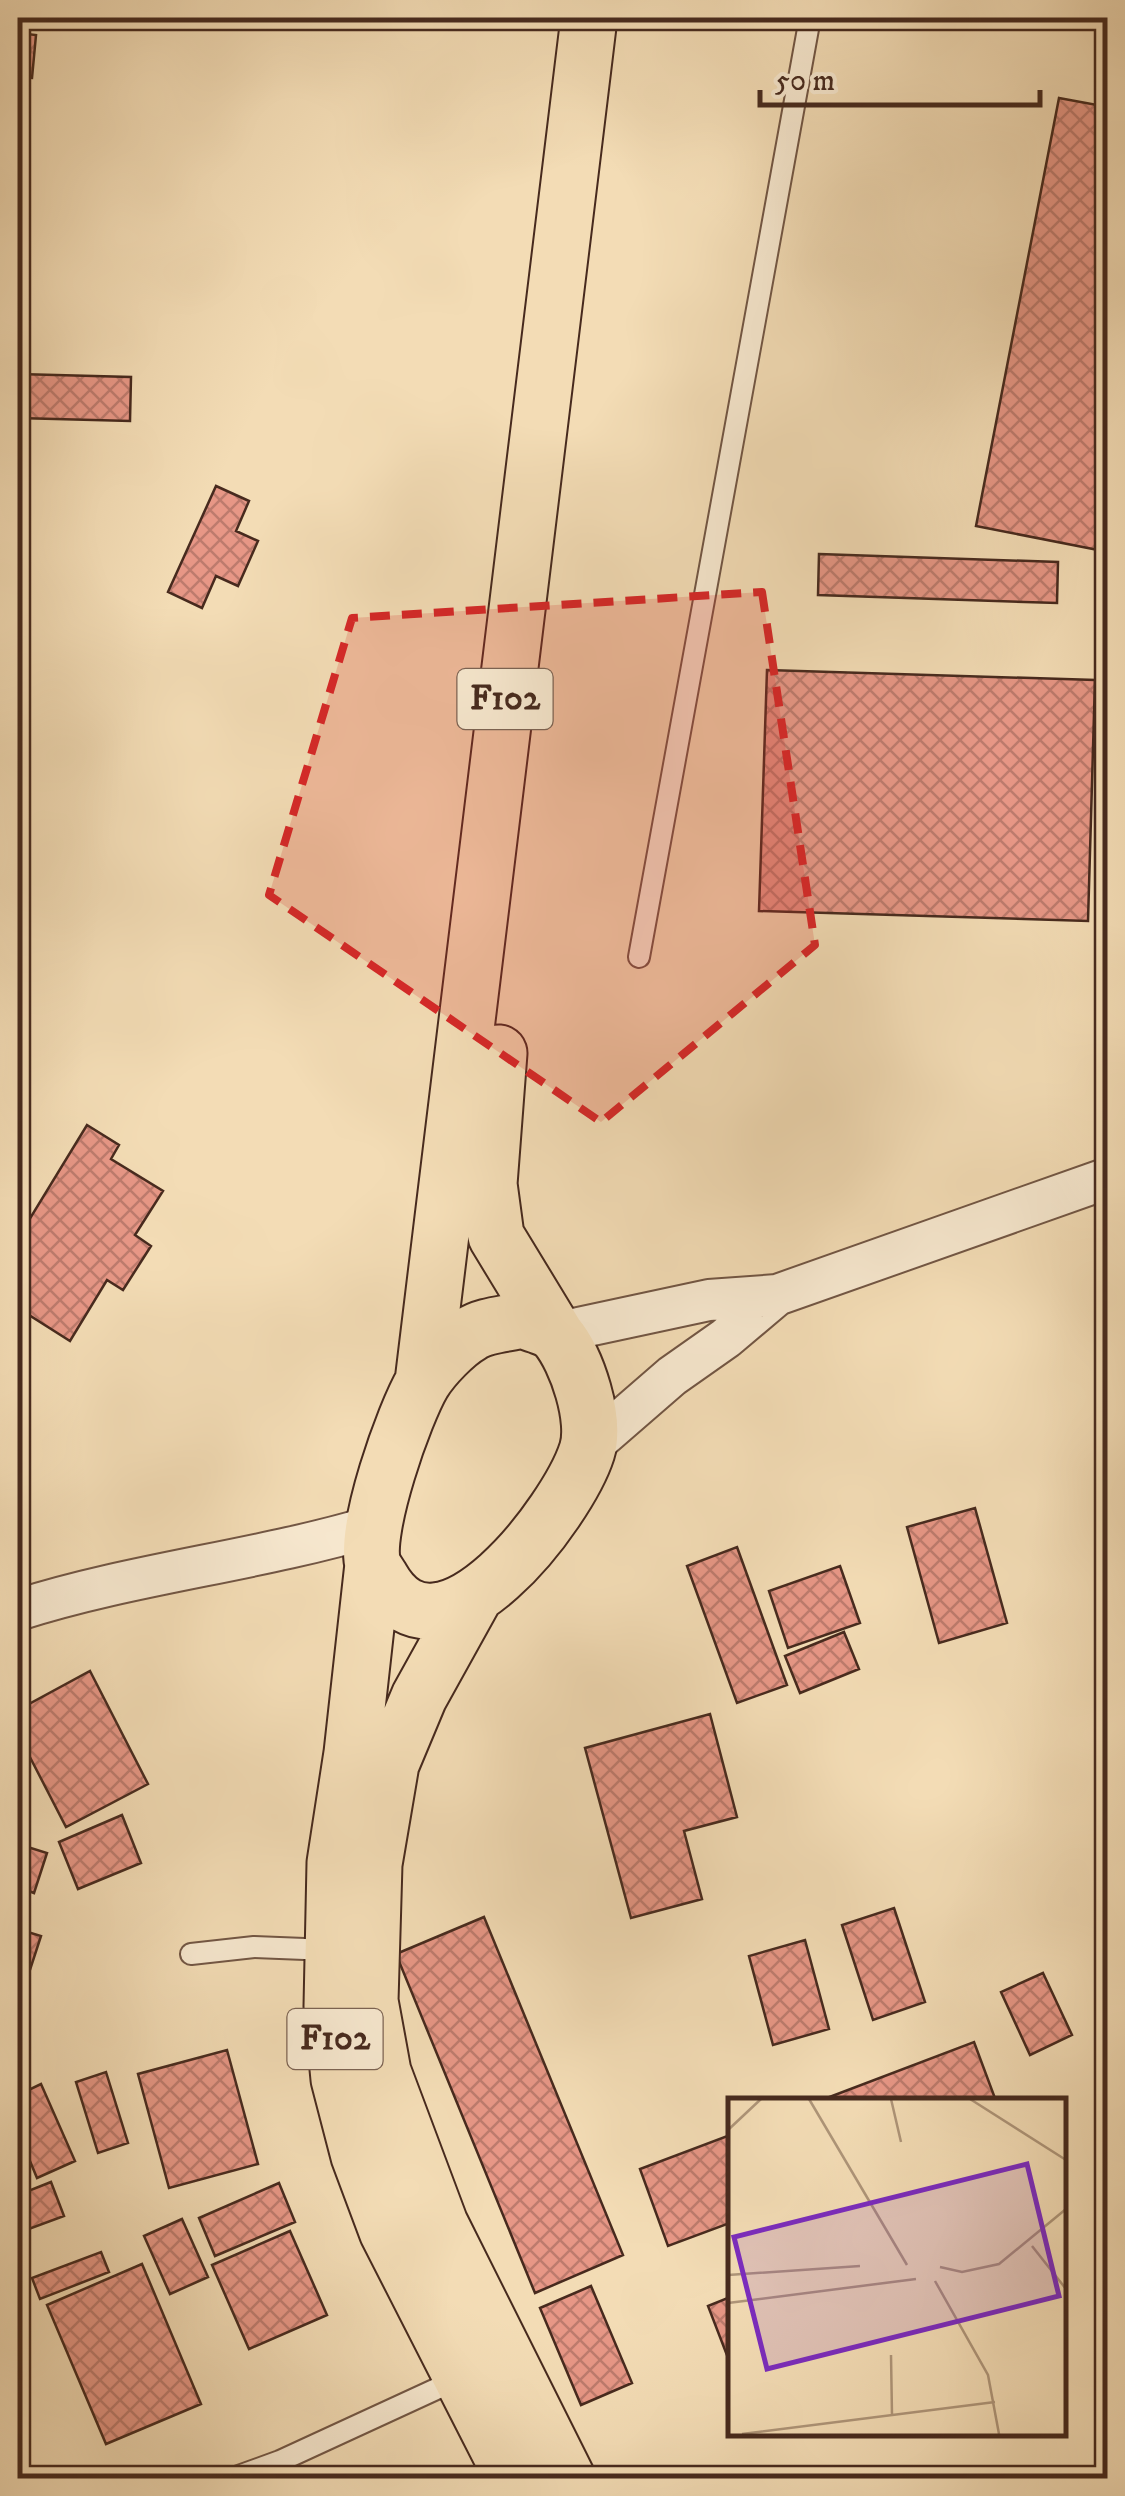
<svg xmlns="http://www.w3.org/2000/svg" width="1125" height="2496" font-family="'IM FELL DW Pica',serif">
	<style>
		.building { fill: url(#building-cross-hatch); stroke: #472a1e; stroke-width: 2.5 }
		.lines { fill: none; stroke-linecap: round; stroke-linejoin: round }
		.service-casing { stroke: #725644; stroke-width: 24 }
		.minor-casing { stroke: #725644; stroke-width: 44 }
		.primary-casing { stroke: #472a1e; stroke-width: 59 }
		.service { stroke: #f7e8cf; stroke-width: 20 }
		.minor { stroke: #f7e8cf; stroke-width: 40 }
		.primary { stroke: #f3dcb5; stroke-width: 55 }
		.marked { fill: #d62828; fill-opacity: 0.2; stroke: #d62828; stroke-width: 8; stroke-dasharray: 20 12; stroke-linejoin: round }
		.labels { text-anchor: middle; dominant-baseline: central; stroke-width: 8; stroke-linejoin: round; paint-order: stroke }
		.shield { fill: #f7e8cf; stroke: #7c6353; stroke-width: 2.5 }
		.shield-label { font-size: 35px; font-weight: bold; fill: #472a1e }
		.inset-road { fill: none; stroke: #ae9579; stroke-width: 2.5 }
		.view { fill: #7b2cbf; fill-opacity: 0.15; stroke: #7b2cbf; stroke-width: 5 }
		.inset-edge { fill: none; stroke: #472a1e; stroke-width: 5 }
	</style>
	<defs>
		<pattern id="building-cross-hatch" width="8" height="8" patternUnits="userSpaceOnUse" patternTransform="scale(2.5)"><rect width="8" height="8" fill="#e79786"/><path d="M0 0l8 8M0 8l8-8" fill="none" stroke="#bd7b6d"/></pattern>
	</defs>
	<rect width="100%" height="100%" fill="#f3dcb5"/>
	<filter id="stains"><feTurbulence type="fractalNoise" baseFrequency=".002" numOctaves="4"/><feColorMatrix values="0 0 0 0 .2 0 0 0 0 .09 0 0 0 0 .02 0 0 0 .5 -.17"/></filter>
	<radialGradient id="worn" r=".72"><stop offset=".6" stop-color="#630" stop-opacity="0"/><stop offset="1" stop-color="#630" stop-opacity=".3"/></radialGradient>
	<path class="building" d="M18,33L36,35L32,78L18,77Z
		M1059,98L1108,107V552L976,526Z
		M18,374L131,377L130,421L18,418Z
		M216,486L249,501L236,531L258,541L238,586L216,576L202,608L168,592Z
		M819,554L1058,562L1057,603L818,595Z
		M767,670L1095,680L1088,921L759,911Z
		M87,1125L119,1145L111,1159L163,1191L135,1235L151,1246L123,1290L107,1280L70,1341L18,1308V1238Z
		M975,1508L1007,1623L939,1643L907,1527Z
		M737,1547L787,1685L737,1703L687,1566Z
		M840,1566L860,1623L788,1648L769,1591Z
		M844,1632L859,1669L800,1693L785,1656Z
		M90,1671L148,1784L66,1827L18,1734V1710Z
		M710,1714L737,1817L684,1831L702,1899L631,1918L585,1748Z
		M122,1815L141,1863L78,1889L59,1842Z
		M18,1844L47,1853L34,1893L18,1887Z
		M894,1908L925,2002L873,2020L842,1925Z
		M484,1917L623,2255L535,2293L396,1954Z
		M18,1929L41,1936L28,1976L18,1973Z
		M805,1940L829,2029L773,2045L749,1956Z
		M1043,1973L1072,2035L1030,2055L1001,1992Z
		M974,2042L996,2101H819Z
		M227,2050L258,2164L169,2188L138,2074Z
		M106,2072L128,2143L98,2153L76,2082Z
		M41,2084L75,2161L37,2178L18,2132V2095Z
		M730,2135V2223L668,2246L640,2169Z
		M51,2182L64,2216L18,2233V2195Z
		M279,2183L295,2222L215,2256L199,2218Z
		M182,2219L208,2277L170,2294L144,2236Z
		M290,2231L327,2315L249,2349L212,2265Z
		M101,2252L109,2272L40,2299L32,2278Z
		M142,2264L201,2404L106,2444L47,2305Z
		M591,2286L632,2383L581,2405L540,2308Z
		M730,2297V2363L708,2306Z"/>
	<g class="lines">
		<g class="service-casing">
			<path id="service" d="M639,957L810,18
				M191,1954L254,1947L330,1950
				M233,2478L280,2461L458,2379"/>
		</g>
		<g class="minor-casing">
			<path id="minor" d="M555,1333L709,1300L777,1295L1108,1178
				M589,1448L672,1376L726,1338L777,1295
				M18,1610C134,1573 257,1561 374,1526"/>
		</g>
		<g class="primary-casing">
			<path id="primary" d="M499,1053L489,1184L496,1236L555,1333
				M522,1320C533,1324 550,1328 557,1336C577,1360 597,1420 587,1451C568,1511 440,1683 381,1578C378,1573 375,1569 373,1565C363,1530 404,1414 423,1382C433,1366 455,1343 471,1334C484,1325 507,1324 522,1320Z
				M423,1382L589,18
				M373,1564L352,1753L335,1863L332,2006L339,2079L359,2156L387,2231L513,2478
				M475,1596L419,1697L391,1764L374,1864L370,2001L383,2072L440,2224L567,2478"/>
		</g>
		<use href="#service" class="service"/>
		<use href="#minor" class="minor"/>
		<use href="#primary" class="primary"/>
	</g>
	<path class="marked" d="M762,592L815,945L601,1122L269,895L352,618Z"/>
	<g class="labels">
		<g class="shield">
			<rect x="457.5" y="669" width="95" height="60" rx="8"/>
			<rect x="287.5" y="2009" width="95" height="60" rx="8"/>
		</g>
		<g class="shield-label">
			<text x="505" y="699">F102</text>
			<text x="335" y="2039">F102</text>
		</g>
	</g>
	<g transform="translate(728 2098)">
		<rect width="338" height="338" fill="#f3dcb5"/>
		<path class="inset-road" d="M81,1L179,167M163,1L173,44M242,1L338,62M0,32L33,1M304,148L338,191M212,169L234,174L271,166L338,111M0,177L132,168M207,183L260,277L271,336M0,205L188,181M163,257L164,317M14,336L267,304"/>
		<path class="view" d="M299,66L331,198L39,271L6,139Z"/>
		<rect width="338" height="338" class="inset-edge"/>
	</g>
	<rect width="1125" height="2496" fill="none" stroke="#f3dcb5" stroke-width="60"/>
	<rect x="20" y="20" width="1085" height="2456" fill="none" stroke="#472a1e" stroke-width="5"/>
	<rect x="30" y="30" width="1065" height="2436" fill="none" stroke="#472a1e" stroke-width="2.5"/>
	<path d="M760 90v15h280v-15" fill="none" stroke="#472a1e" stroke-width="5"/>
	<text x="775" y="90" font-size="30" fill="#472a1e" stroke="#f7e8cf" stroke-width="8" paint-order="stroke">50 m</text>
	<rect width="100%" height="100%" filter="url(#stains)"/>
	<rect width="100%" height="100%" fill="url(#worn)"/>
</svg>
